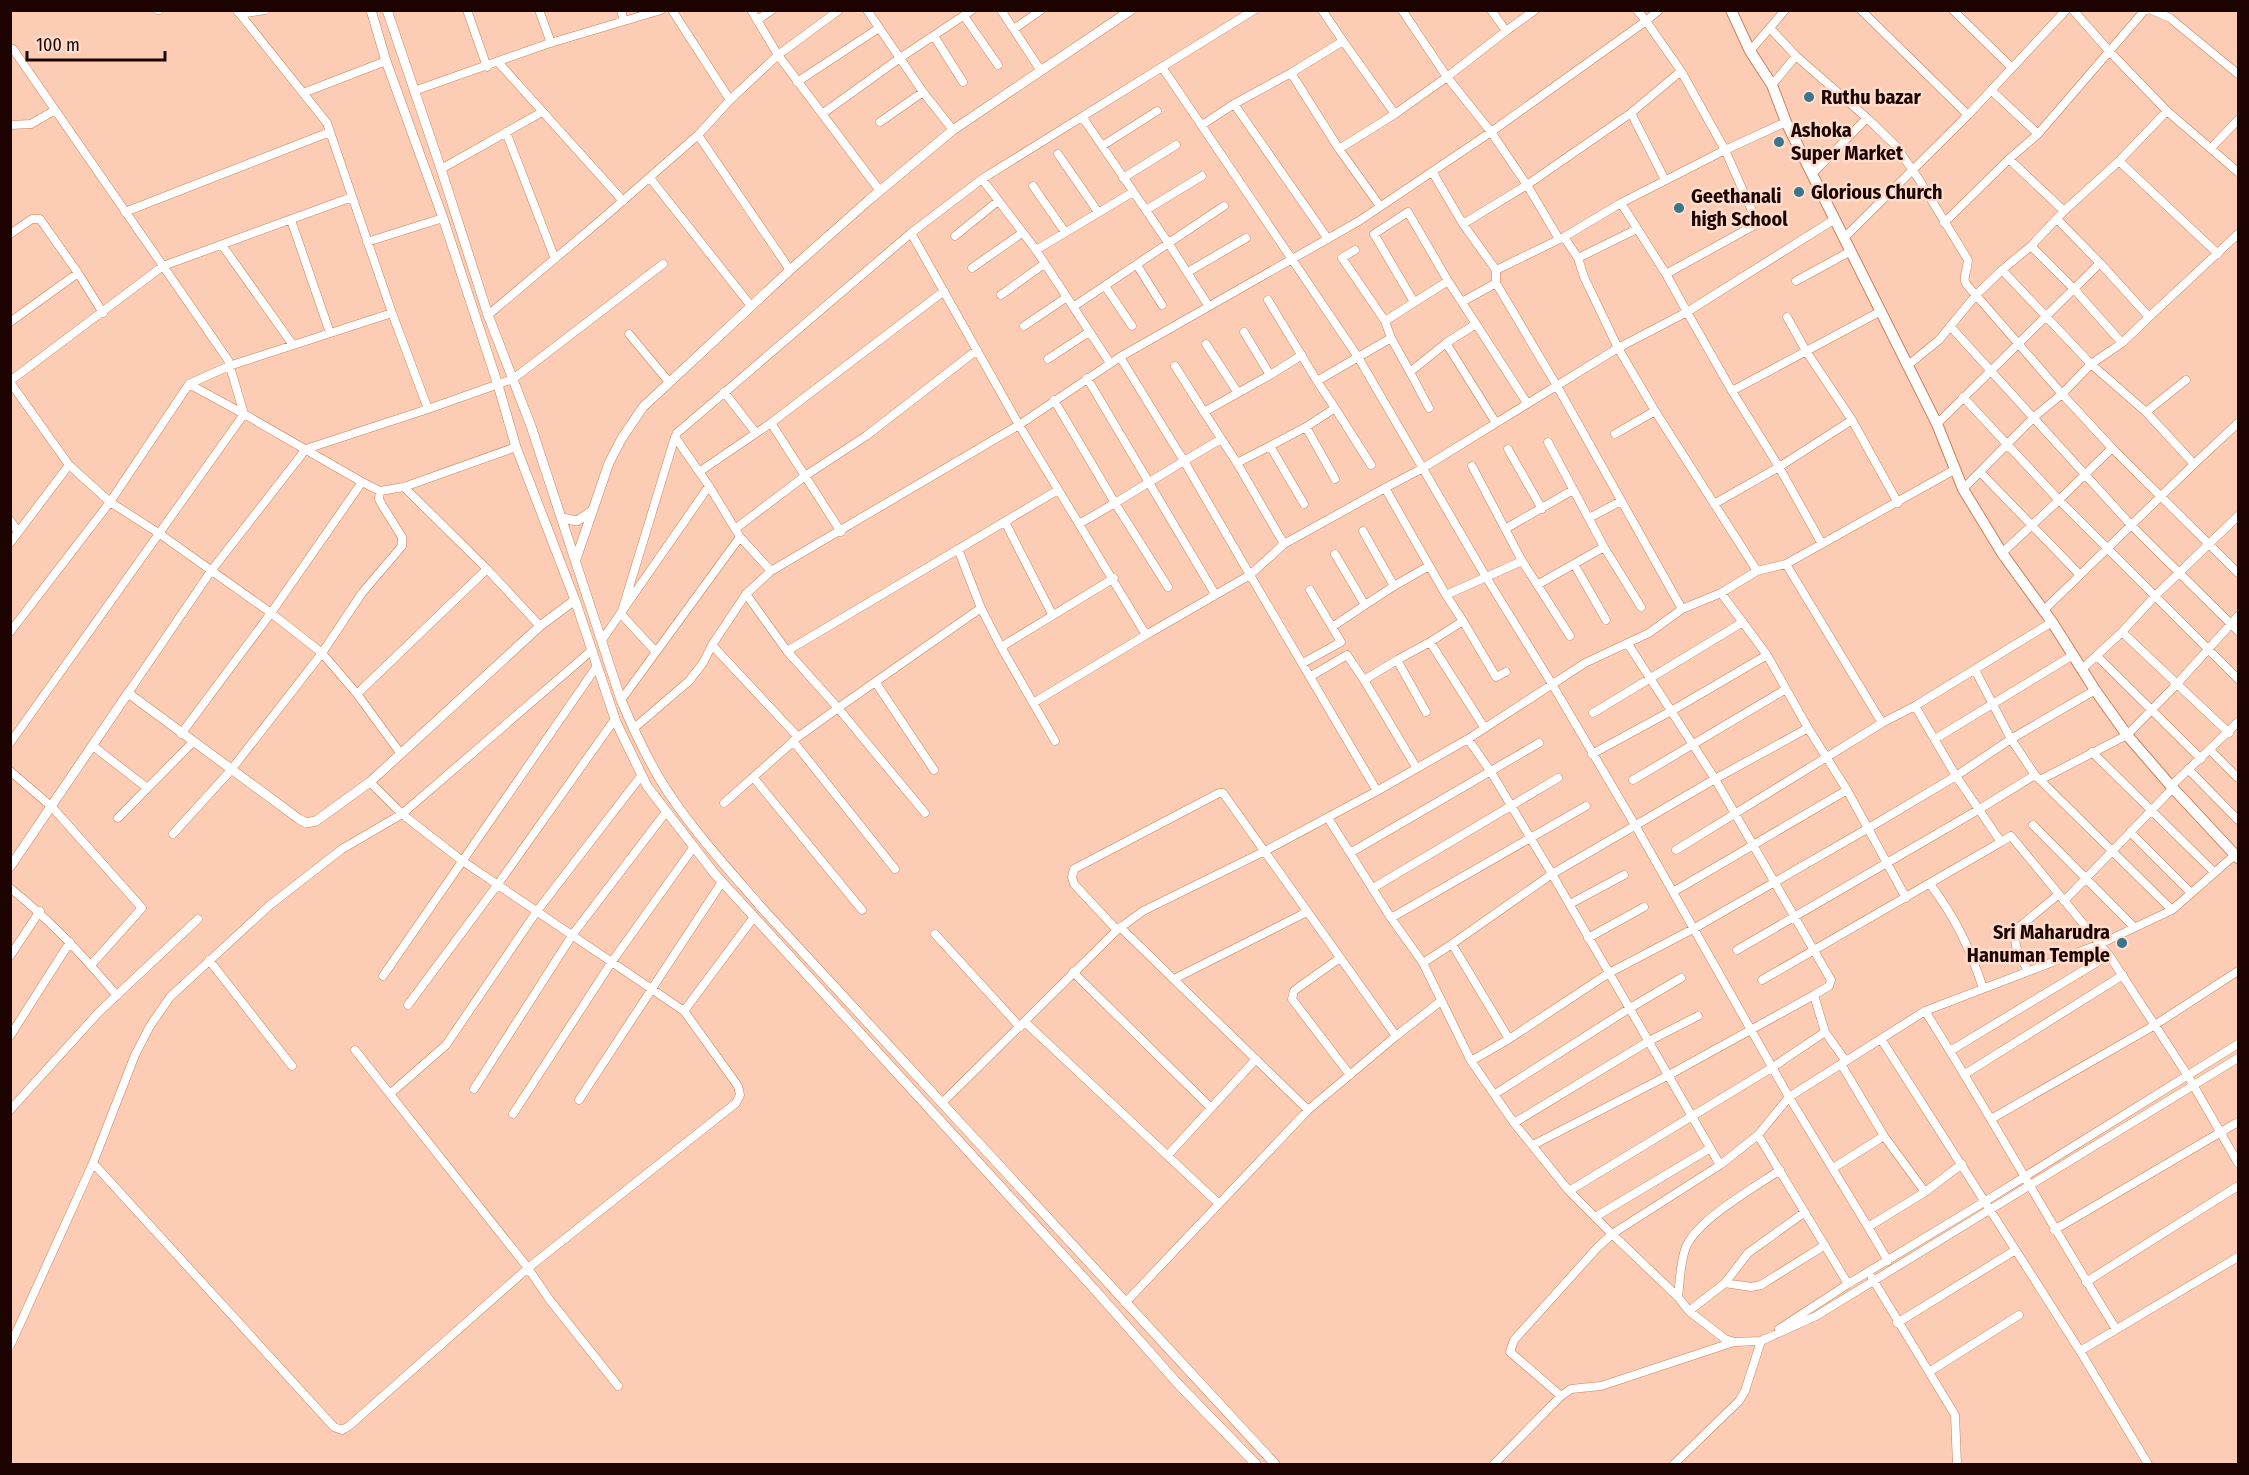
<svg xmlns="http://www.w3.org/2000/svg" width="2249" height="1475" font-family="'Fira Sans Condensed',sans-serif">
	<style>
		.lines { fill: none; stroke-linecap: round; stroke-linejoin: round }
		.minor-casing { stroke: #cb805a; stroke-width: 9 }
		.tertiary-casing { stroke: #cb805a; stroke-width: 10 }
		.secondary-casing { stroke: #cb805a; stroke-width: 12 }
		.minor { stroke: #fff; stroke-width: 8 }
		.tertiary { stroke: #fff; stroke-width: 9 }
		.secondary { stroke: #fff; stroke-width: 10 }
		.poi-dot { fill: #39758d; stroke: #ffddcd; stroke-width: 2 }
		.labels { text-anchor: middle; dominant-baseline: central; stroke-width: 5; stroke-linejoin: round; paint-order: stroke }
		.poi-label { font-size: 20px; font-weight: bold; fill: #1d0400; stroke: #ffddcd; text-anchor: start }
	</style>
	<rect width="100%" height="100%" fill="#fdccb4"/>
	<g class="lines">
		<g class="minor-casing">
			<path id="minor" d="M158,10H159
				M467,10L487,67
				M539,10L551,43
				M621,10L624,21
				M672,10L730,100
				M751,10L778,55L839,10
				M867,10L923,92L953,130
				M1001,10L1041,71
				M1322,10L1343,41L1291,73L1339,149L1380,206
				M1491,10L1506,31L1535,10
				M1861,10L1968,115
				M1953,10L2011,67
				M2073,10L2110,52L2167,111L2238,172
				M2152,10L2170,18L2238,74
				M238,12L240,14L265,10
				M240,14L327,123L392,313
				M964,16L998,65
				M757,20L772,10
				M1770,28L1796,56L1867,118L1895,145L1918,178L1968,260C1966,281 1958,277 1976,295L2002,270L2091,364L2122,343L2149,317L2100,263L2057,219
				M1014,29L1041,10
				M1506,31L1447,77L1491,132L1527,185L1559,239
				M934,36L963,82
				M10,49H13L228,360L244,414L362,482L380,491L404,487L516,447
				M1750,51L1785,10
				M498,62L623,201
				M1162,67L1254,10
				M797,82L879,28
				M1772,85L1796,56
				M1991,90L2038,134
				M414,91L547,44L661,10
				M303,93L386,61
				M1234,104L1291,73
				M1631,113L1665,180
				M822,114L900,58L972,10
				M1395,114L1447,77L1402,10
				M1083,118L1169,244L1208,305
				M880,122L923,92
				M10,125L31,124L55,110
				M1202,125L1234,104L1328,239
				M506,132L555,259
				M698,135L730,100L778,55L880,191
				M1102,146L1157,111
				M2211,148L2238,120
				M1339,149L1395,114L1343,41
				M1058,154L1098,212
				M2009,159L2064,211
				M2119,161L2218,254
				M441,169L542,112
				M1433,173L1463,224L1496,270V283
				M1813,173L1867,118
				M650,178L751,306
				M1123,178L1176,145
				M982,179L1036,250L1110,363
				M1033,186L1065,232
				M1146,210L1202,176
				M125,212L330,132
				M1835,219L1687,312L1732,391L1881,311
				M291,220L330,333
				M1944,223L2009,159L2038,134L2144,11L2147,10
				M1463,224L1527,185L1631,113L1681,71
				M911,233L1019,425L1079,524
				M10,234L32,219H40L78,273L103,313
				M955,236L998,201
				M1564,237L1621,203L1725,150L1681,71L1646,21L1659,10
				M1844,238L1968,115L2066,10
				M367,242L443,218
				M222,245L293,345
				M2031,246L2074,289L2122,343
				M1036,250L1133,192
				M1355,250L1342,258L1385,321
				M1578,258L1637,229
				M1137,265L1162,305
				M972,268L1022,233
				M1496,270L1564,237L1578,258L1584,277L1618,348L1687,312L1666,274L1621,203
				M2002,270L2031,246L2064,211L2119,161L2167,111
				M1188,272L1246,238
				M1666,274L1753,226L1755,222L1753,213L1725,150L1786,122
				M1448,281L1476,324L1446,343L1410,372L1391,338L1385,321Z
				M1796,281L1851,251
				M1105,286L1132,326
				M1001,295L1044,264
				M1268,300L1317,381
				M1414,302L1374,234L1408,212L1448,281
				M1462,302L1496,283L1557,386L1682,609
				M1073,307L1224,206
				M488,315L602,219L698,135L790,270
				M1787,317L1806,351L1852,420L1898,503
				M2149,317L2238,234
				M10,322L78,273
				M1476,324L1527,403
				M1024,326L1067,297
				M1950,326L2131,525L2238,631
				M1244,332L1270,375L1302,355
				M629,334L669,382
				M1446,343L1496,423
				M1206,344L1238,393L1270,375
				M1048,359L1089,332
				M1175,366L1204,412L1238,393
				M1907,366L1939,340L1976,295L2062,394L2112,448L2238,573
				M1410,372L1429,408
				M1087,378L1215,594
				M10,381L163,266L352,197
				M10,382L69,465L110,502L160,534L271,613L322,653L357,694L401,754
				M724,392L756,433
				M1963,397L2059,500L2238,679
				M1054,400L1115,503L1184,461L1250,575L1284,544L1385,488
				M1335,408L1317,381L1391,338
				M1204,412L1237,463L1284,544
				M2146,412L2186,380
				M771,423L841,532
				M1937,424L2100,263
				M1306,427L1335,408L1371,465
				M1615,434L1655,411
				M1221,439L1184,461L1120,357L1359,221L1491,132L1646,21L1637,10
				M1548,442L1604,547L1641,607
				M1270,446L1306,427L1335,479
				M1508,449L1542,509
				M1237,463L1270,446L1304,504
				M1472,466L1522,561L1570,636
				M699,472L771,423L944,291
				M1980,472L2080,575
				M404,487L487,569L540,626
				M1963,489L2034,417L2062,394L2091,364L2146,412L2194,464
				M1714,504L1779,467L1732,391
				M1589,518L1621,501
				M10,520L18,532
				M1005,522L1052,614
				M735,529L805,476L866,436L977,350
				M1505,529L1573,490
				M1363,531L1394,586L1429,566
				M10,543L69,465
				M1822,544L1779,467L1852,420
				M2002,553L2059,500L2112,448
				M1335,554L1365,605L1394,586
				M1574,564L1606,620
				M1786,564L1882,723L1915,706L1956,776L2001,842L2011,836L2109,955L2188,1076L2238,1163
				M771,571L1019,425L1120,357
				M1537,585L1604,547
				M1168,587L1115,503L1079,524L1146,635L1250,575L1377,791
				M1310,590L1332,627L1365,605
				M1721,593L1767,655L1808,728L1847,790L1906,898
				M746,594L787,651L838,708L981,608L958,549
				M1446,595L1385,488L1423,468L1618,348L1655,411L1757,571
				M981,608L1001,647L1114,578
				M2043,611L2194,464L2238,423
				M1463,621L1446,595L1522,561
				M10,632L110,502L189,384L229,366L392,313L428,409L513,379L663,264
				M2122,632L2229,733
				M602,640L709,486
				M1430,642L1463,621L1496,677L1506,672
				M1628,644L1715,779L1831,980L1829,986L1814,995
				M712,645L798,737L838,708L925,813
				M1001,647L1055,741
				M787,651L1058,490
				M656,652L621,614L675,437
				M2097,656L2201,759
				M1397,660L1430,642L1484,727
				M1303,663L1341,642L1332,627
				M2082,669L2122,632L2155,596L2238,516
				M1975,670L2011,739L2035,775L2172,910
				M1311,676L1347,655L1364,680
				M876,683L934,770
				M128,693L211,571L306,449L428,409
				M357,694L487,569
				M621,700L740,537
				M1033,703L1146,635
				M1915,706L2052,622
				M1593,713L1743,622
				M1808,728L1715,779L1552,874L1452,944L1509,1039L1609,973L1693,929L1867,829L1956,776L2011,739L2095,690
				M633,729L689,681L703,663L712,645L746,594L771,571L740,537L709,486L675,437L677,433L911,233L982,179L1162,67L1358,357L1486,577L1552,684L1635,825L1789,1097L1868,1227L1925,1192L1962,1164
				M181,734L271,613L362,482
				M1468,739L1491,772L1552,874L1720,1165
				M1935,739L2073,655
				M793,741L895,869
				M10,743L244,414L189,384
				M93,746L146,787
				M2210,750L2238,778
				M2092,752L2214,872
				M1592,754L1673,710L1767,655
				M1416,767L1364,680L1397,660L1426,712
				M2188,769L2238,820
				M10,771L52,807L142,908L91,965
				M753,777L862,910
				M1633,780L1786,689
				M2040,780L2127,735L2176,685L2238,616
				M2171,786L2238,722
				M724,803L795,740
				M118,818L193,742
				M1328,818L1391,918L1423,963L1471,1061L1514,1123L1569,1191L1612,1234L1678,1297L1689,1311L1725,1339L1734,1342
				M2033,825L2134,927
				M2130,832L2191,893
				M173,834L231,770L322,653L362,593L402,546V537L382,505L379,499L380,491
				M1676,850L1882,723
				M1350,853L1539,743
				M2237,853L2172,910L2100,944L1925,1011L1789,1097L1758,1135L1720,1165L1612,1234L1597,1248L1514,1340L1510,1352L1561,1396L1571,1389L1601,1386L1734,1342L1761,1341L1816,1316L2238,1058
				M1930,884C1956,919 1969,946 1983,988
				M10,888C50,920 84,956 117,996
				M1373,888L1558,778
				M1673,892L1847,790
				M2064,901L2173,788
				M1570,904L1624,875
				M1391,918L1586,806
				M1120,927L1308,1110
				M1117,930L1074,884L1072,877L1074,869L1219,793H1223L1396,1036
				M935,934L1020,1027
				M1588,938L1644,907
				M1737,950L1978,810L2035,775
				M10,956L40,911
				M1340,958L1299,987L1294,991L1292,999L1350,1075
				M209,960L292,1066
				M1423,963L1452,944
				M2028,971C2021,957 2010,943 2018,928L2059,894
				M1073,972L1211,1108
				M383,976L597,666
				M1174,979L1307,912
				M1762,980L2001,842
				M408,1005L498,884L615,719
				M684,1011L754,917
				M1925,1011C1991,1115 2050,1224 2116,1329
				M1025,1022L1218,1203
				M10,1036L70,942
				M1881,1039L2080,1351L2148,1464
				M355,1050L528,1268L549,1299L618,1386
				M1950,1051L2109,955
				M1471,1061L1509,1039
				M1841,1064L1884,1136L1925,1192
				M1965,1074L2123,975
				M474,1089L573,934L666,812
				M391,1093L446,1045L537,911L641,776
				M1495,1094L1630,1008L1681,978
				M579,1100L722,882
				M942,1103L1117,930L1143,911L1265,851L1377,791L1468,739L1585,663L1649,633L1682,609L1721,593L1757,571L1786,564L1954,470
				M10,1110L99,1012L198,919
				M513,1114L611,963L693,848
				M1991,1119L2155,1025L2238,971
				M1514,1123L1649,1041L1698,1016
				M1758,1135L1848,1284
				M1533,1145L1669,1075L1814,995L1825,1032L1845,1060
				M1168,1155L1256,1059
				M93,1163L334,1427L342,1430L349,1426L528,1268L736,1103L740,1095L738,1086L684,1011L461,860L402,814L370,782
				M1833,1168L1884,1136
				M1569,1191L1773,1067L1825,1032
				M1595,1217L1709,1149
				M1868,1227L1888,1261
				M2054,1230L2238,1122
				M1872,1278L1955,1415L1957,1464
				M2086,1282L2238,1186
				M1725,1283L1751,1287L1761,1285L1825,1245
				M1678,1297C1680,1281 1680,1262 1686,1247C1698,1219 1754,1188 1780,1170
				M1125,1303L1308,1110L1396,1036L1441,1001
				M1689,1311L1725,1283L1748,1253L1805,1212
				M1897,1323L2014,1251
				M1779,1329L1848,1284L1984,1202L2238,1044
				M10,1346L93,1163L135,1055L150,1026L170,997L270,905L342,849L402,814L591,651
				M2080,1351L2238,1257
				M1929,1372L2019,1315
				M1494,1464L1561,1396
				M1674,1464L1739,1401L1745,1391L1761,1341L1764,1339"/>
		</g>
		<g class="tertiary-casing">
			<path id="tertiary" d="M371,10L386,61L443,218L498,385L516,447L575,600L616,722L647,786L714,873L1095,1290L1179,1385L1256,1464
				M387,10L441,169L488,315L531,426L621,700C635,733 650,766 670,795C697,835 730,871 761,907L1275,1464
				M562,518L577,521L592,511
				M576,559L609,463L622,438L643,407L790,270L869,200L953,130L1131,10
				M10,867L128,693L299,819L306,823L316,821L370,782L540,626L575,600"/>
		</g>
		<g class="secondary-casing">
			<path id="secondary" d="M1731,10L1750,51L1772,85L1786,122L1937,424L1963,489L2002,553L2052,622L2095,690L2127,735L2171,786L2238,858"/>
		</g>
		<use href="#minor" class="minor"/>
		<use href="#tertiary" class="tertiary"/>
		<use href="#secondary" class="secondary"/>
	</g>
	<g class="poi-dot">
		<circle cx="1809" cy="97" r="6"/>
		<circle cx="1779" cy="142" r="6"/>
		<circle cx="1799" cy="192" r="6"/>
		<circle cx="1679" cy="208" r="6"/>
		<circle cx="2122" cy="943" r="6"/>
	</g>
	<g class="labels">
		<g class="poi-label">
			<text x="1821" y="97">Ruthu bazar</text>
			<text x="1791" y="130">Ashoka<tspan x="1791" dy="23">Super Market</tspan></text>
			<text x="1811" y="192">Glorious Church</text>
			<text x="1691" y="196">Geethanali<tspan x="1691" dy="23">high School</tspan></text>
			<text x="2110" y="932" text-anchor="end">Sri Maharudra<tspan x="2110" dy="23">Hanuman Temple</tspan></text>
		</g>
	</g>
	<rect width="2249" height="1475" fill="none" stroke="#1d0400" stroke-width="24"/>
	<path d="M27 51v9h138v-9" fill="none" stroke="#1d0400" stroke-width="3"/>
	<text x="36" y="51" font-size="18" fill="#1d0400" stroke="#ffddcd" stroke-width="4.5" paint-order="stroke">100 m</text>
</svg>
